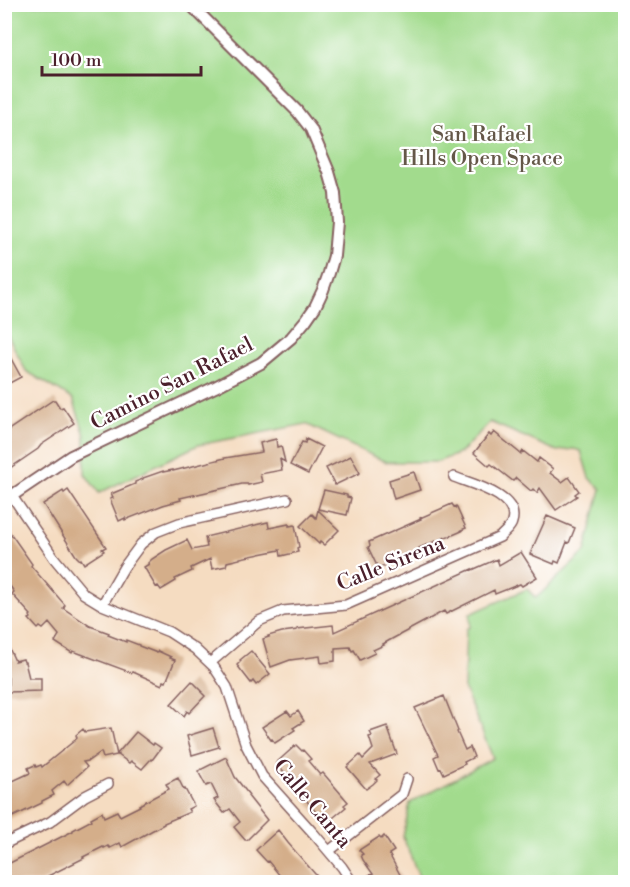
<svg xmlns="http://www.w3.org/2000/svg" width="630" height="887" font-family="'Libre Bodoni',serif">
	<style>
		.green { fill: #a2db8d; stroke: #767d5c; stroke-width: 1.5 }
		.building { fill: #d4ae8a }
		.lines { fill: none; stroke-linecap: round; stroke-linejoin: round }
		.minor-casing { stroke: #866160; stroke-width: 12 }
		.tertiary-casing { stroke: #866160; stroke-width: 14 }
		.minor { stroke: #fff; stroke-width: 9 }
		.tertiary { stroke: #fff; stroke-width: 10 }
		.labels { text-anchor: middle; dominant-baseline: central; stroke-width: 4.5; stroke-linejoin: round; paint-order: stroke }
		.park-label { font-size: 21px; fill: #645748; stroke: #fff }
		.street-label { font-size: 21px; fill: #4a1f2b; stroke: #fff }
	</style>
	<rect width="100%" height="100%" fill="#fff"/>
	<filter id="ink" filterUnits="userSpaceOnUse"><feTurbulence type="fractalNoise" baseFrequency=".0167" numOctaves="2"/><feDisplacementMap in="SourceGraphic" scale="12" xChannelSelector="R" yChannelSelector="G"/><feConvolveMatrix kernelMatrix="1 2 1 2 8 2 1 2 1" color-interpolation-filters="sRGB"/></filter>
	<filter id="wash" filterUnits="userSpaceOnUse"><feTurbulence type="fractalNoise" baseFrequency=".008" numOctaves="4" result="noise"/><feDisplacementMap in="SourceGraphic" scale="24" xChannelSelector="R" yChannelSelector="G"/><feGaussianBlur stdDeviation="1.35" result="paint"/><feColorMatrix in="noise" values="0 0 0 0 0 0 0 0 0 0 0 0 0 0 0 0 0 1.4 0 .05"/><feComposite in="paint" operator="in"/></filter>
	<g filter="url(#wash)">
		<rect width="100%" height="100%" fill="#f5dcc1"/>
		<path class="green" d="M4,5H625V882H421L403,837L410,803L493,758L464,688L466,629L470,627V614L527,589L536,598L585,552L601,489L589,478L581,451L574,449L557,451L490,422L460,453L437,462H386L306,424L198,445L99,493L85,474V435L73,399L26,371L5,330Z"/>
		<g id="blocks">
			<path class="building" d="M4,346L21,377L4,386Z
				M53,400H55L60,408L63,407L74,423L41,445L38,449L4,472V433Z
				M494,432L521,454L523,451L537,462L539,458L553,469L550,473L562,482L569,477L579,491L575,494L577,496L556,510L540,488L537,493L533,489L531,491L516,478L513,481L491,464L489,466L474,453L489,434L491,436Z
				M276,439L277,447L281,446L285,462L280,459L282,470L260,474L262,482L248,485V484H242L180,498L181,500L163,505L125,520V518L119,521L110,499L113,498L111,494L135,484V482L143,479V478L163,471V472L173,470V471L225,458L262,452L260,443Z
				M306,439L322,447L308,474L290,465L302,442L305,443Z
				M351,456L360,473L335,485L326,468Z
				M414,472L420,490L394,499L389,480Z
				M68,490L106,547L102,549L104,551L84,564L81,559L80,560L76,556L43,504L63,491L64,493Z
				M324,490L347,495V497L351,498L347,515L318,509Z
				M452,504L454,507L456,506L466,528L461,530L462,531L448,537V536L419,548L420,551L384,567L383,566L378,568L368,547L370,546L369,542L421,519L420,518Z
				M318,510L339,530L324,545L320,542L319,544L300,526L312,514L316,518Z
				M547,516L575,528L569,543L567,542L559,563L555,561L554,564L530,554Z
				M268,522L269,528L289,524V526L295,525L299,547L297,548L298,552L281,556L280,550L240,558V559L227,562L226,566L212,569L210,559L191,568L192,571L175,579L176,581L161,590L158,586L156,587L144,567L149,564L148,563L152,559L166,550L187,540L192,550L207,547L205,537Z
				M4,524L32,564L31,566L65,605L63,608L90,626L109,633L108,635L126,642V640L139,645V646L157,653L158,651L171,657L170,658L175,660L166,682L163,681L162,685L133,672L132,673L73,651L72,653L55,642L59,635L49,623L43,629L40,627L38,629L29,619L31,618L30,616L31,615L12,594L14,592L4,577Z
				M521,552L537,577L522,586L520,584L495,594L494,590L446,614L444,611L390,640L383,644L384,645L373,650L375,653L360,660L354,650L352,651L350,647L335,648V661L321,663L320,656L290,660L271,667L263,639L269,637L268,636L282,632L297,630V629L333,625L334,632L472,569V570L497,559L499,565Z
				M4,637L15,661L23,659L24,662H25L29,678H41V691L8,692V678L4,679Z
				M251,651L270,674L256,685L253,681L251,683L237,665L241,661L240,660Z
				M192,681L202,691L201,692L205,696L189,713L187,711L184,716L171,704Z
				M444,696L458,731L457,732L465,750L470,747L474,757L464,762L465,764L444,774L441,768L439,769L434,757L438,755L415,708Z
				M287,711L291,716L298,711L304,721L293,728L295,730L275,743L272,739L271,740L262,727Z
				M387,726L397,754L370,764L380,775L375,779L377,780L373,784L366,789L347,767L360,755L363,759L373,749L369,737L372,736L370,732Z
				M111,728L117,755L103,758L101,752L88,761L83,762L87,767L67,785L64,781L52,791L54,795L42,801V803L4,821V785L30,773L28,768L35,765L36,767L41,765L42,767L74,741L77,738L76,735L83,729L85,732Z
				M213,728L219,747L192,755L187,736Z
				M136,732L153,745L154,743L161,748L152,760L151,759L142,769L131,761L129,763L117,754Z
				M296,745L302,751L303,750L311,759L308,761L320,775L323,773L348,802L344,805L346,807L328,822L324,817L323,819L319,816L276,763Z
				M226,757L235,777L249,795L248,796L267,820L247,840H245L234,827L240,822L230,809L224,813L214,800L218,798L211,784L206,786L198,771Z
				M178,778L184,790L185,789L194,806L188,809L190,812L164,823V824L122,847L120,843L110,848L108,846L104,848L103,847L83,857L84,858L48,876L50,878L41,882H4V866L73,831V830L92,820L91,818L102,812L104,817L117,811L120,816L140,806L139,805L169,789L166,784Z
				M278,830L288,843L322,882H274L281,877L268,861L267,862L256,850Z
				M384,836L394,851L389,854L404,882H373L369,875L373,874L363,860L361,855L363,854L359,850L379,837L381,839Z"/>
		</g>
	</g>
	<g filter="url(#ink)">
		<use href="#blocks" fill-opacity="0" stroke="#866160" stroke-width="1.5"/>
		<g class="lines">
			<g class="minor-casing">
				<path id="minor" d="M12,496L54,558L84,594L102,605L169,632L195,649L214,667L227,687L246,745L262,776L315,835L342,867L352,882
					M102,605L124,567L141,544L156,532L179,523L287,499
					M210,663L259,621L283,611L346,605L500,537C504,532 511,528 512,522C520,496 472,484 454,477
					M4,844L50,822L85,796L108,784
					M329,851L402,794L407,779"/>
			</g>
			<g class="tertiary-casing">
				<path id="tertiary" d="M4,501L71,456L215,387L261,363L291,338L306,320L315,307L323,290L329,273L334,256L337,222L335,193L329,172L311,129L297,111L190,4"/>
			</g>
			<use href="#minor" class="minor"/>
			<use href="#tertiary" class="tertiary"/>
		</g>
	</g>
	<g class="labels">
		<g class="park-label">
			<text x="482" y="135">San Rafael<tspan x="482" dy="24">Hills Open Space</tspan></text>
		</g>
		<g class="street-label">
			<text transform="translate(172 384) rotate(-27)">Camino San Rafael</text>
			<text transform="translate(391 564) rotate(-22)">Calle Sirena</text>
			<text transform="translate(312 804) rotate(50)">Calle Canta</text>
		</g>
	</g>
	<rect width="630" height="887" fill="none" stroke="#fff" stroke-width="24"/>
	<path d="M42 66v9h159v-9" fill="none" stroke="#4a1f2b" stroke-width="3"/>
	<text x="51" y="66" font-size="18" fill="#4a1f2b" stroke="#ffffff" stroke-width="4.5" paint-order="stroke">100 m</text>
</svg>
